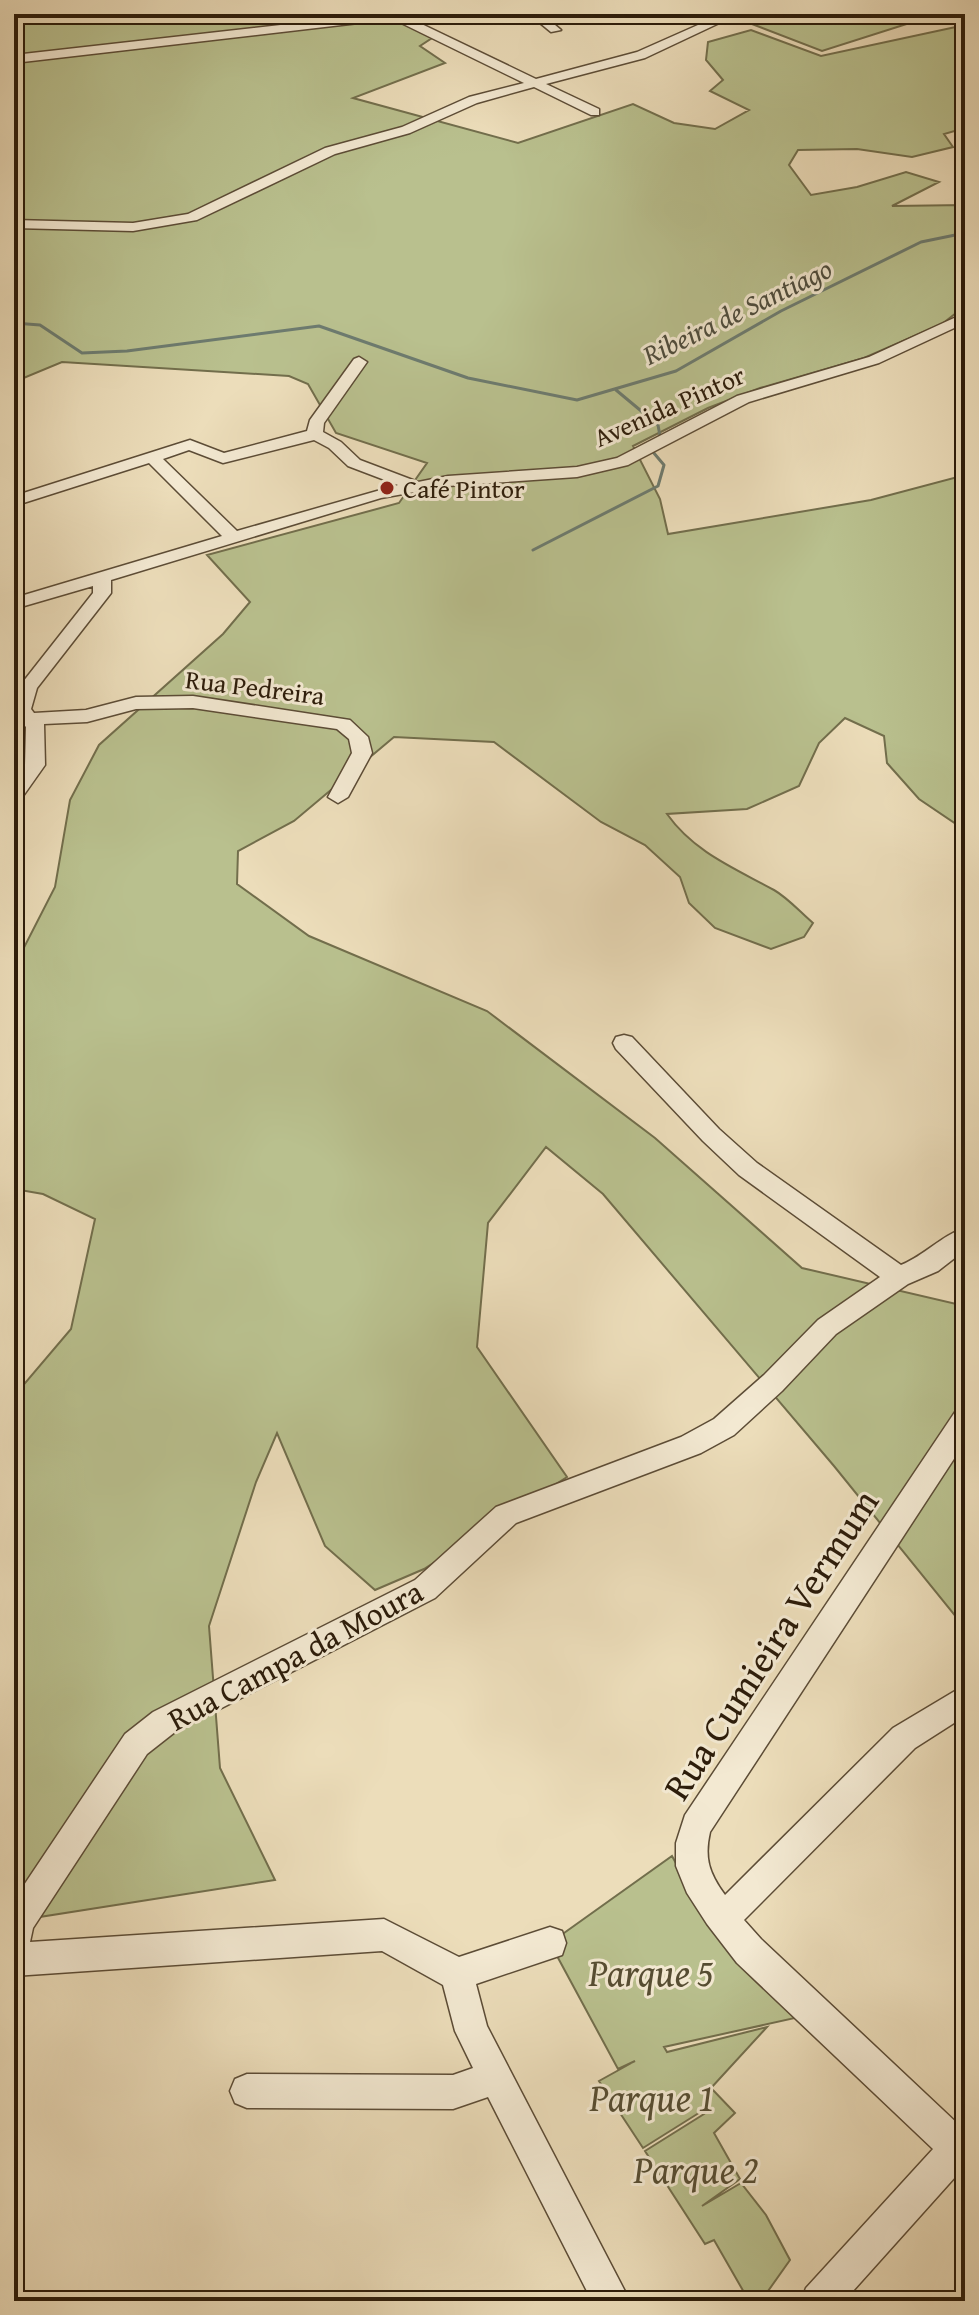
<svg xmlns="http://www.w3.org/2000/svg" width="979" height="2315" font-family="'Gentium Book Plus',serif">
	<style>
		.green { fill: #b9c08e; stroke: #726e4c; stroke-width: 2 }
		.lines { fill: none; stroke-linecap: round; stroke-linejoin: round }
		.stream { stroke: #6d7b6f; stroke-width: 3 }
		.minor-casing { stroke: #5c4c36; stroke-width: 3 }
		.minor { fill: #f3e9d2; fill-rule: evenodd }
		.poi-dot { fill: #8f2418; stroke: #f3e9d2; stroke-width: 3 }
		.labels { text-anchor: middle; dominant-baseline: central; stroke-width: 6; stroke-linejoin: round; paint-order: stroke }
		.far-street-label { font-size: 26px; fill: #2c1c0a; stroke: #f3e9d2 }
		.far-poi-label { font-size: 26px; fill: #2c1c0a; stroke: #f3e9d2; text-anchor: start }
		.far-water-label { font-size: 28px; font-style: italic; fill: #4d4c3d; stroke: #f3e9d2 }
		.street-label { font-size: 32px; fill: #2c1c0a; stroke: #f3e9d2 }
		.near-street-label { font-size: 38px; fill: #2c1c0a; stroke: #f3e9d2 }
		.near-park-label { font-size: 38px; font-style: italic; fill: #564d32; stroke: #f3e9d2 }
	</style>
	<rect width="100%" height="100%" fill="#ecddba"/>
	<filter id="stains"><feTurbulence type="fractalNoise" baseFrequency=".0025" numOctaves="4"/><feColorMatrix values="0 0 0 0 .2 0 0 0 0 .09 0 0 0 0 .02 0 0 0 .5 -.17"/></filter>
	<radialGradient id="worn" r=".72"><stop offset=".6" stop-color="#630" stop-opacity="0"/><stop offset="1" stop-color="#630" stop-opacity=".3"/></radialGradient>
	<path class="green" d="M14,14H425L399,21L432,38L420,46L445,63L353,98L518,143L633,104L674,123L715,129L749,110L710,91L723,80L706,60L708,42L751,30L821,56L965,25V128L944,134L953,147L912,157L857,149L798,150L789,165L811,195L857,187L906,172L939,182L892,206L965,205V306L942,324L864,358L760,388L708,408L633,446L660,499L668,534L871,500L965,475V830L919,799L887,763L884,736L845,718L819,743L799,786L747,809L667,814C694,852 734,868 774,890C788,898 800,912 813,923L804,937L771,949L715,928L689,903L680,877L645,845L601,822L494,742L394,737L294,821L238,851L237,884L309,936L487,1011L655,1138L802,1268L965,1306V1628L834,1466L603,1194L546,1147L488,1223L477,1347L567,1477L424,1569L375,1590L325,1546L277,1433L256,1482L209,1626L220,1768L275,1880L14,1921V1396L71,1329L95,1219L43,1194L14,1189V967L55,887L70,800L99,745L223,634L250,602L207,555L399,503L427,463L336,433L308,384L289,376L62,362L14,382Z
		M726,14H938L822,51Z
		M672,1856L709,1924L795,2018L664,2047L667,2052L767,2027L711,2088L735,2113L714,2133L740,2179L702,2206L741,2183L766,2215L790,2260L761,2301H749L714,2240L705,2244L645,2151L704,2114L702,2111L643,2148L599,2081L635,2061L618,2069L550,1943Z"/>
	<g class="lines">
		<path class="stream" d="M14,323L40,325L82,353L127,351L319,326L468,378L577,400L676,371L781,311L921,242L965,233
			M616,390L658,425L660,436L657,438
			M533,550L658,486L664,465L653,452"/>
		<g class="minor-casing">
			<path id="minor" d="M378,14H414L407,17L536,79L637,52L716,17L713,14H729L732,17L645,58L546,84L599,109V115H591L534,87L477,103L410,133L335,154L197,220L133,231L14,228V220L133,223L188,214L325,148L402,127L469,97L524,83L393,19L14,63V55Z
				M529,14H542L561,30L551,32Z
				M965,313V323L879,363L749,402L628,465L577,477L448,486L381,498L111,580V593L37,688L31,709L34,713L86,710L136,697L193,696L350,720L368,737L372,753L348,797L338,803L328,797L352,753L349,739L337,729L193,708L136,709L87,722L44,724L45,765L21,799L14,801V781L25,765L26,727L14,714L19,687L93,593V586L14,609V598L222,536L149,463L14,506V496L190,440L224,453L307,431L310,420L354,359L359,357L367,362L324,423L323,432L341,442L360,460L418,482L448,476L577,467L617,458L737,396L869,357ZM314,440L329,448L348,466L398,485L237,531L163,459L189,450L223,463Z
				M624,1035L632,1037L719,1129L757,1163L901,1265C924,1256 942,1235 965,1228V1250L938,1271L908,1284L836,1334L782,1391L734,1435L701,1453L516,1523L435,1598L175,1732L147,1754L33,1928L30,1942L384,1919L459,1957L550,1927L562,1931L566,1943L562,1955L476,1984L487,2026L630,2301H592L488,2097L453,2109L247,2108L235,2103L230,2091L235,2079L247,2074L453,2075L473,2068L455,2031L443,1985L382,1951L14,1976V1900L125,1734L153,1712L415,1580L496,1507L681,1437L714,1419L764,1375L818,1320L880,1277L739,1175L703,1141L616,1049L613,1043L616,1037Z
				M965,1409V1442L710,1832C704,1858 709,1873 725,1895L893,1728L965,1685V1716L915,1748L744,1920L761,1939L959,2125L965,2123V2166L844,2301H801L806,2288L933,2149L737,1963L707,1924L687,1893L676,1866V1843L685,1815L955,1412Z"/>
		</g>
		<use href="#minor" class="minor"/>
	</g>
	<circle class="poi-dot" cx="387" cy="488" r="8"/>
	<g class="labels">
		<g class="far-street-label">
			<text transform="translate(669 406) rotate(-24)">Avenida Pintor</text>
			<text transform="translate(255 687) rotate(7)">Rua Pedreira</text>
		</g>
		<g class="far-poi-label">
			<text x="403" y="488">Café Pintor</text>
		</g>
		<g class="far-water-label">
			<text transform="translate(737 311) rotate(-26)">Ribeira de Santiago</text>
		</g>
		<g class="street-label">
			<text transform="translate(295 1655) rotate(-28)">Rua Campa da Moura</text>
		</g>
		<g class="near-street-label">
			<text transform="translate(770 1644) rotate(-57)">Rua Cumieira Vermum</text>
		</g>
		<g class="near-park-label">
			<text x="651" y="1972">Parque 5</text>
			<text x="652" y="2097">Parque 1</text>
			<text x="696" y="2169">Parque 2</text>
		</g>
	</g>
	<rect width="979" height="2315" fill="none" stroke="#ecddba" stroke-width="48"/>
	<rect x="16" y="16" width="947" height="2283" fill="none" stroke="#2c1c0a" stroke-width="4"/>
	<rect x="24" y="24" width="931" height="2267" fill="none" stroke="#2c1c0a" stroke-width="2"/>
	<rect width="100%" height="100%" filter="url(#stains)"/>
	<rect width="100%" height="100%" fill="url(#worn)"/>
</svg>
